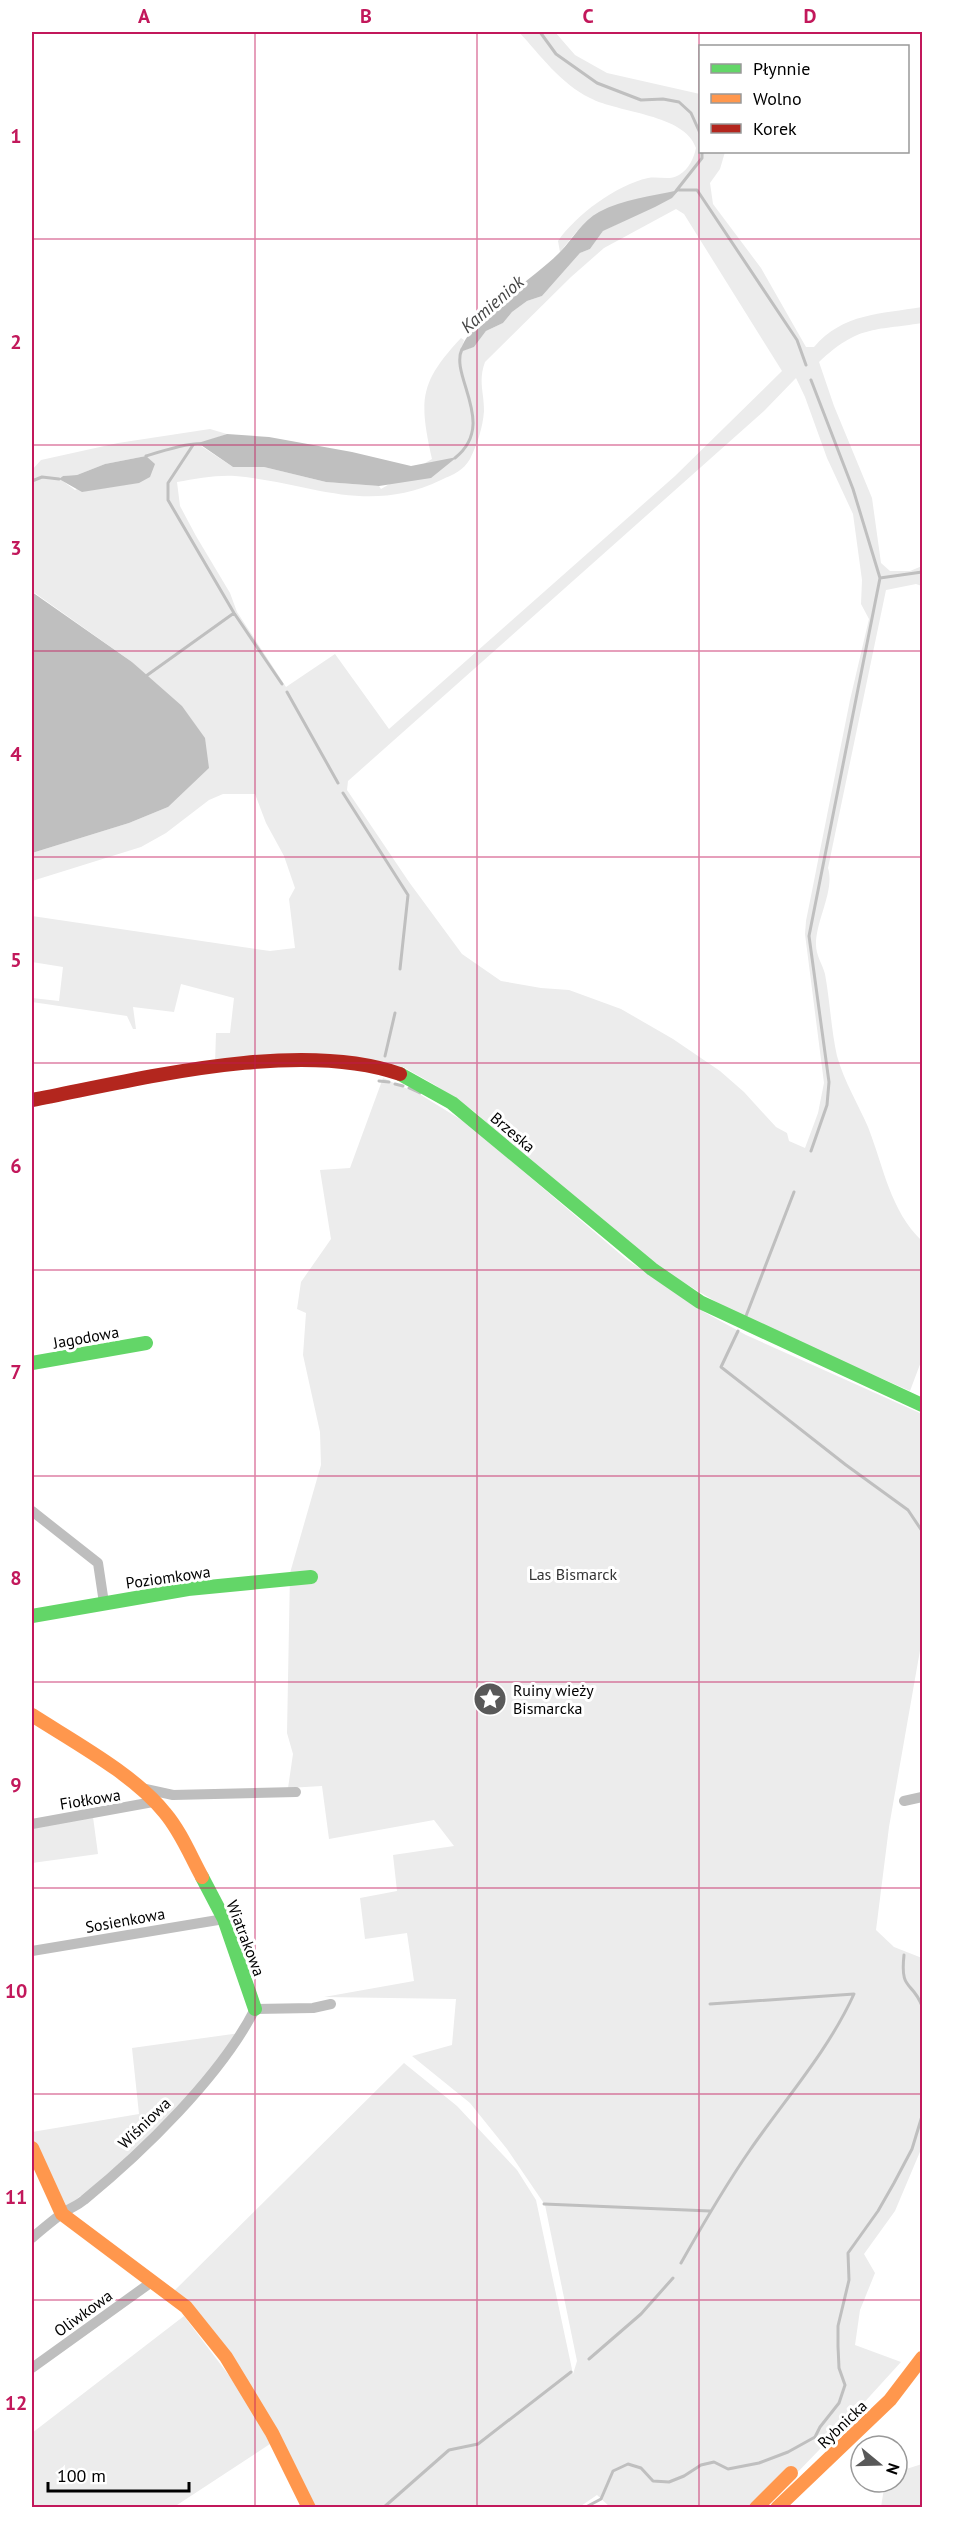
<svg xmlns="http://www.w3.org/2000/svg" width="954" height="2539" font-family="'PT Sans',sans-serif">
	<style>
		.green { fill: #ececec; fill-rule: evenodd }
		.water { fill: #bfbfbf }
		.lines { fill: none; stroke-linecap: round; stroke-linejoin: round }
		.stream { stroke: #bfbfbf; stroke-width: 3 }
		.street { stroke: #bebebe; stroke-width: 10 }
		.fast { stroke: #63d668; stroke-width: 14 }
		.slow { stroke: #ff974d; stroke-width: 14 }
		.jam { stroke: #b3261e; stroke-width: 14 }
		.grid { fill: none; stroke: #c2185b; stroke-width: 1.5; stroke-opacity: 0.55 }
		.labels { text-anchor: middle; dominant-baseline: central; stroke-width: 6; stroke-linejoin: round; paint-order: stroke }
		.street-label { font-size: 16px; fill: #000; stroke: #fff }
		.park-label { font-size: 16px; fill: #333; stroke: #fff }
		.poi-label { font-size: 16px; fill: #000; stroke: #fff; text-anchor: start }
		.water-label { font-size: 18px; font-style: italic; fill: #444; stroke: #fff }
		.neatline { fill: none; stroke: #c2185b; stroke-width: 2 }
		.grid-label { font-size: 20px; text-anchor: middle; font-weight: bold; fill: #c2185b }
	</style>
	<rect width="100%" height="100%" fill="#fff"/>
	<path class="green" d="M519,32H555L575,55L607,73L700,94V152H725L720,169L710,183L713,204L761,268L806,347H814C843,313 881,314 922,307V323C873,331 859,325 819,362L834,406L872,498L881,563L890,571H910L922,566V586L916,584L886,590L828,868C835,890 816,920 816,944C816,956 822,963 825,974C830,1001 831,1029 837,1056C844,1081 858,1104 868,1127C884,1168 890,1210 922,1241V1359L910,1391L738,1315L666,1272L529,1162L475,1112L435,1085L405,1068L378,1062L215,1064L216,1033H230L234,998L181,984L174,1012L133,1007L136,1029H133L127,1016L32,1002V998L59,1001L63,967L32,962V916L270,951L295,948L289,899L295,888L284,856L266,823L255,794H223L209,800L166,833L141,847L32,881V853L129,823L168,807L146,676L132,662L32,591V470L41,460L118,443L210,429L227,434L198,444L233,467H264L326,482L379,486L381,489L432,459C419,400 419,383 461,338L464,340L461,351L474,347L486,331L503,323L512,312L527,301L542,296L580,253L590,249L603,231L672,197L577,231L560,252L558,241C576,215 616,185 648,178C659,176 669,181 679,175C689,169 694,158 696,148C685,114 618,113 590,98C561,84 540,55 519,32ZM676,209L684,214L782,371L675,476L389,729L335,654L286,687L237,612L230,593L196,536L180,506L177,482C196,479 215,475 235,476C309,482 366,516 441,480C454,474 463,471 470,459C477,445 483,427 484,411C484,392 478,381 485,362L571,277L604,248ZM796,378L805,397L827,458L853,514L862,580L861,604L869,619L850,700L806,921L805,934L824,1083L818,1113L805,1148L789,1141L787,1133L776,1127L744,1092L720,1071L673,1039L621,1009L569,990L541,988L501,981L462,954L409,882L347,790L348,781L764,411ZM146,456L75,490L60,479L63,476L77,475L105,464Z
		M383,1078L421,1095L468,1124L626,1259L704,1312L746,1335L922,1414V1639L889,1827L876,1930L894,1947L922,1958V2147L895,2211L864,2254L875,2273L860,2310L855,2345L901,2362L850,2418L764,2507H610L597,2495L578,2508L314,2507L291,2461L173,2292L404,2063L457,2106L517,2170L536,2200L573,2374L577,2361L545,2205L507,2149L470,2103L412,2056L452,2045L456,1999L324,1997L414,1981L407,1933L365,1939L360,1898L397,1891L393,1855L454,1846L434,1820L329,1839L322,1786L288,1788L293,1754L287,1733L290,1573L321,1465L320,1432L303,1355L306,1313L297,1309L301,1282L331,1239L320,1170L350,1168Z
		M93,1817L98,1854L32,1863V1828Z
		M240,2033C210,2070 180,2108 145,2141C120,2166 92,2187 64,2209L32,2139V2132L139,2114L132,2048Z
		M184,2316L246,2398L270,2444L174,2507L32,2508V2433Z
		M922,2464V2507H881L885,2482H897V2472Z"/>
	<path class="water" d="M679,190L672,198L655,207L603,231L590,249L580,253L542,296L527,301L512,312L503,323L486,331L474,347L460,352C470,317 534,279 560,252C573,239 582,221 599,212C623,199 652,196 679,190Z
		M227,434L269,437L352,452L411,466L457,457L431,478L379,486L326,482L264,467H233L198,443Z
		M146,456L155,464L150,477L139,483L82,492L59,479L63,476L77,475L105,464Z
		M32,592L132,662L182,706L205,738L209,768L168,807L129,823L32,853Z"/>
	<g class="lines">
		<path class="stream" d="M540,32L556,54L597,83L641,100L663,99L679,102L691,113L700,133
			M679,190H697L797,340L806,365
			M676,191L702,158V152
			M811,380L853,489L880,578L922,572
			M193,445L168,483V500L234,613L282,684
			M146,456C159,452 190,442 201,444
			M455,458C498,424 449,376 462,349
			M32,481L42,477L59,479
			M146,676L234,613
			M287,692L338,783
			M343,793L408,895L400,969
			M385,1056L395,1013
			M379,1081L389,1082
			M395,1084L403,1086
			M409,1088L420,1093
			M811,1151L827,1105L829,1082L809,936L880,578
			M746,1316L794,1192
			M738,1331L721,1367L846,1465L908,1510L922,1531
			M904,1955C900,1992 912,1980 922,2006
			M922,2052V2068
			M544,2204L710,2211
			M681,2263C703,2224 725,2186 750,2150C786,2098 828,2051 854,1994L710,2004
			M589,2359L641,2314L673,2278
			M383,2508L449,2450L478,2444L571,2372
			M567,2508L586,2507L601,2499L613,2471L628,2464L641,2468L653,2481L669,2482L684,2476L701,2465L714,2462L728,2469L759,2463L788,2452L815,2437L820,2427L839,2403L845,2385L839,2368L838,2346V2326L849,2280L848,2253L878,2211L894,2183L912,2149L922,2116"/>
		<path class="street" d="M32,1511L98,1563L104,1603
			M141,1788L173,1795L296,1792
			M904,1801L922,1797
			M32,1824L153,1802
			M32,1951L224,1919
			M32,2238C41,2230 51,2222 60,2215C68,2209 77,2206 84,2200C143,2152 221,2076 255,2009L313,2008L331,2004
			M32,2368L153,2281"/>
		<path class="fast" d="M400,1074L452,1103L652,1269L700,1302L922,1405
			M32,1363L146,1343
			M32,1616L188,1589L311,1577
			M202,1877L224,1919L255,2009"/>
		<path class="slow" d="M32,1715C74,1742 135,1775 165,1813C181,1832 190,1855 202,1877
			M32,2148L62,2214L186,2307L226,2357L272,2433L309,2508
			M756,2508L791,2473
			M777,2508L890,2400L922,2358"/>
		<path class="jam" d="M32,1100C137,1080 297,1038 400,1074"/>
	</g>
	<path class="grid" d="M255,32V2508M477,32V2508M699,32V2508M32,239H922M32,445H922M32,651H922M32,857H922M32,1063H922M32,1270H922M32,1476H922M32,1682H922M32,1888H922M32,2094H922M32,2300H922"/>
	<defs>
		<g id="sight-disc" transform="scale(1.725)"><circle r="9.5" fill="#595959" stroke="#fff"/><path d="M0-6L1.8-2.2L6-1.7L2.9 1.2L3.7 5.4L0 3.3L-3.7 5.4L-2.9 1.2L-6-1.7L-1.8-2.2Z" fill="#fff"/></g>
	</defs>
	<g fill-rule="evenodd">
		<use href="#sight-disc" x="490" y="1699"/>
	</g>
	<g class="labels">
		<g class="street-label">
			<text transform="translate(513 1132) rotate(40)">Brzeska</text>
			<text transform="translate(86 1337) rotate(-10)">Jagodowa</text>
			<text transform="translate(168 1577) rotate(-8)">Poziomkowa</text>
			<text transform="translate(90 1799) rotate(-9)">Fiołkowa</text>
			<text transform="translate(125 1920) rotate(-10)">Sosienkowa</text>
			<text transform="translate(246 1938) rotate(69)">Wiatrakowa</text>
			<text transform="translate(144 2123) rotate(-44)">Wiśniowa</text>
			<text transform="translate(83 2313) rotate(-36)">Oliwkowa</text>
			<text transform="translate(842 2424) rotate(-44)">Rybnicka</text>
		</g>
		<g class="park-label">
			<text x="573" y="1574">Las Bismarck</text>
		</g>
		<g class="poi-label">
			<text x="513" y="1690">Ruiny wieży<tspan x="513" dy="18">Bismarcka</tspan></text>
		</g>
		<g class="water-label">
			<text transform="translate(492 304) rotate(-41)">Kamieniok</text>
		</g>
	</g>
	<rect width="954" height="2539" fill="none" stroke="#ffffff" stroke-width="66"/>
	<rect x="699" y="45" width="210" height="108" fill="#ffffff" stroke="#999999" stroke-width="1.5"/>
	<rect x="711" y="64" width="30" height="9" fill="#63d668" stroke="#999999" stroke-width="1.5"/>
	<text x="753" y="75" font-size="18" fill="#000000">Płynnie</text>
	<rect x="711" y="94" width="30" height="9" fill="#ff974d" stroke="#999999" stroke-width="1.5"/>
	<text x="753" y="105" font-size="18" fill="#000000">Wolno</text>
	<rect x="711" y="124" width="30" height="9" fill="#b3261e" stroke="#999999" stroke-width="1.5"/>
	<text x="753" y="135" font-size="18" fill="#000000">Korek</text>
	<g transform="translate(879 2464) rotate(109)"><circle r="28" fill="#ffffff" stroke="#999999" stroke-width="1.5"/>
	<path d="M0-4.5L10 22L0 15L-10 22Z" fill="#595959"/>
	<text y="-9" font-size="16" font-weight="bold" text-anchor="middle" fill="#000000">N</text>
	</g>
	<path d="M48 2482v9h141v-9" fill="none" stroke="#000000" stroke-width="3"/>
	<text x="57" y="2482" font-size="18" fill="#000000" stroke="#ffffff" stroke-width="4.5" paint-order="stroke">100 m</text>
	<rect x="33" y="33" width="888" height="2473" class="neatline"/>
	<g class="grid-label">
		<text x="144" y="23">A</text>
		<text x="366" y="23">B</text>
		<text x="588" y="23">C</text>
		<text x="810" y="23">D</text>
		<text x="16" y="143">1</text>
		<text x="16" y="349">2</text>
		<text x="16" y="555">3</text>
		<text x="16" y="761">4</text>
		<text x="16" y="967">5</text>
		<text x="16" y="1173">6</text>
		<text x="16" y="1379">7</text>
		<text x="16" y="1585">8</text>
		<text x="16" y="1792">9</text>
		<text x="16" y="1998">10</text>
		<text x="16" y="2204">11</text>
		<text x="16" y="2410">12</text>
	</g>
</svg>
